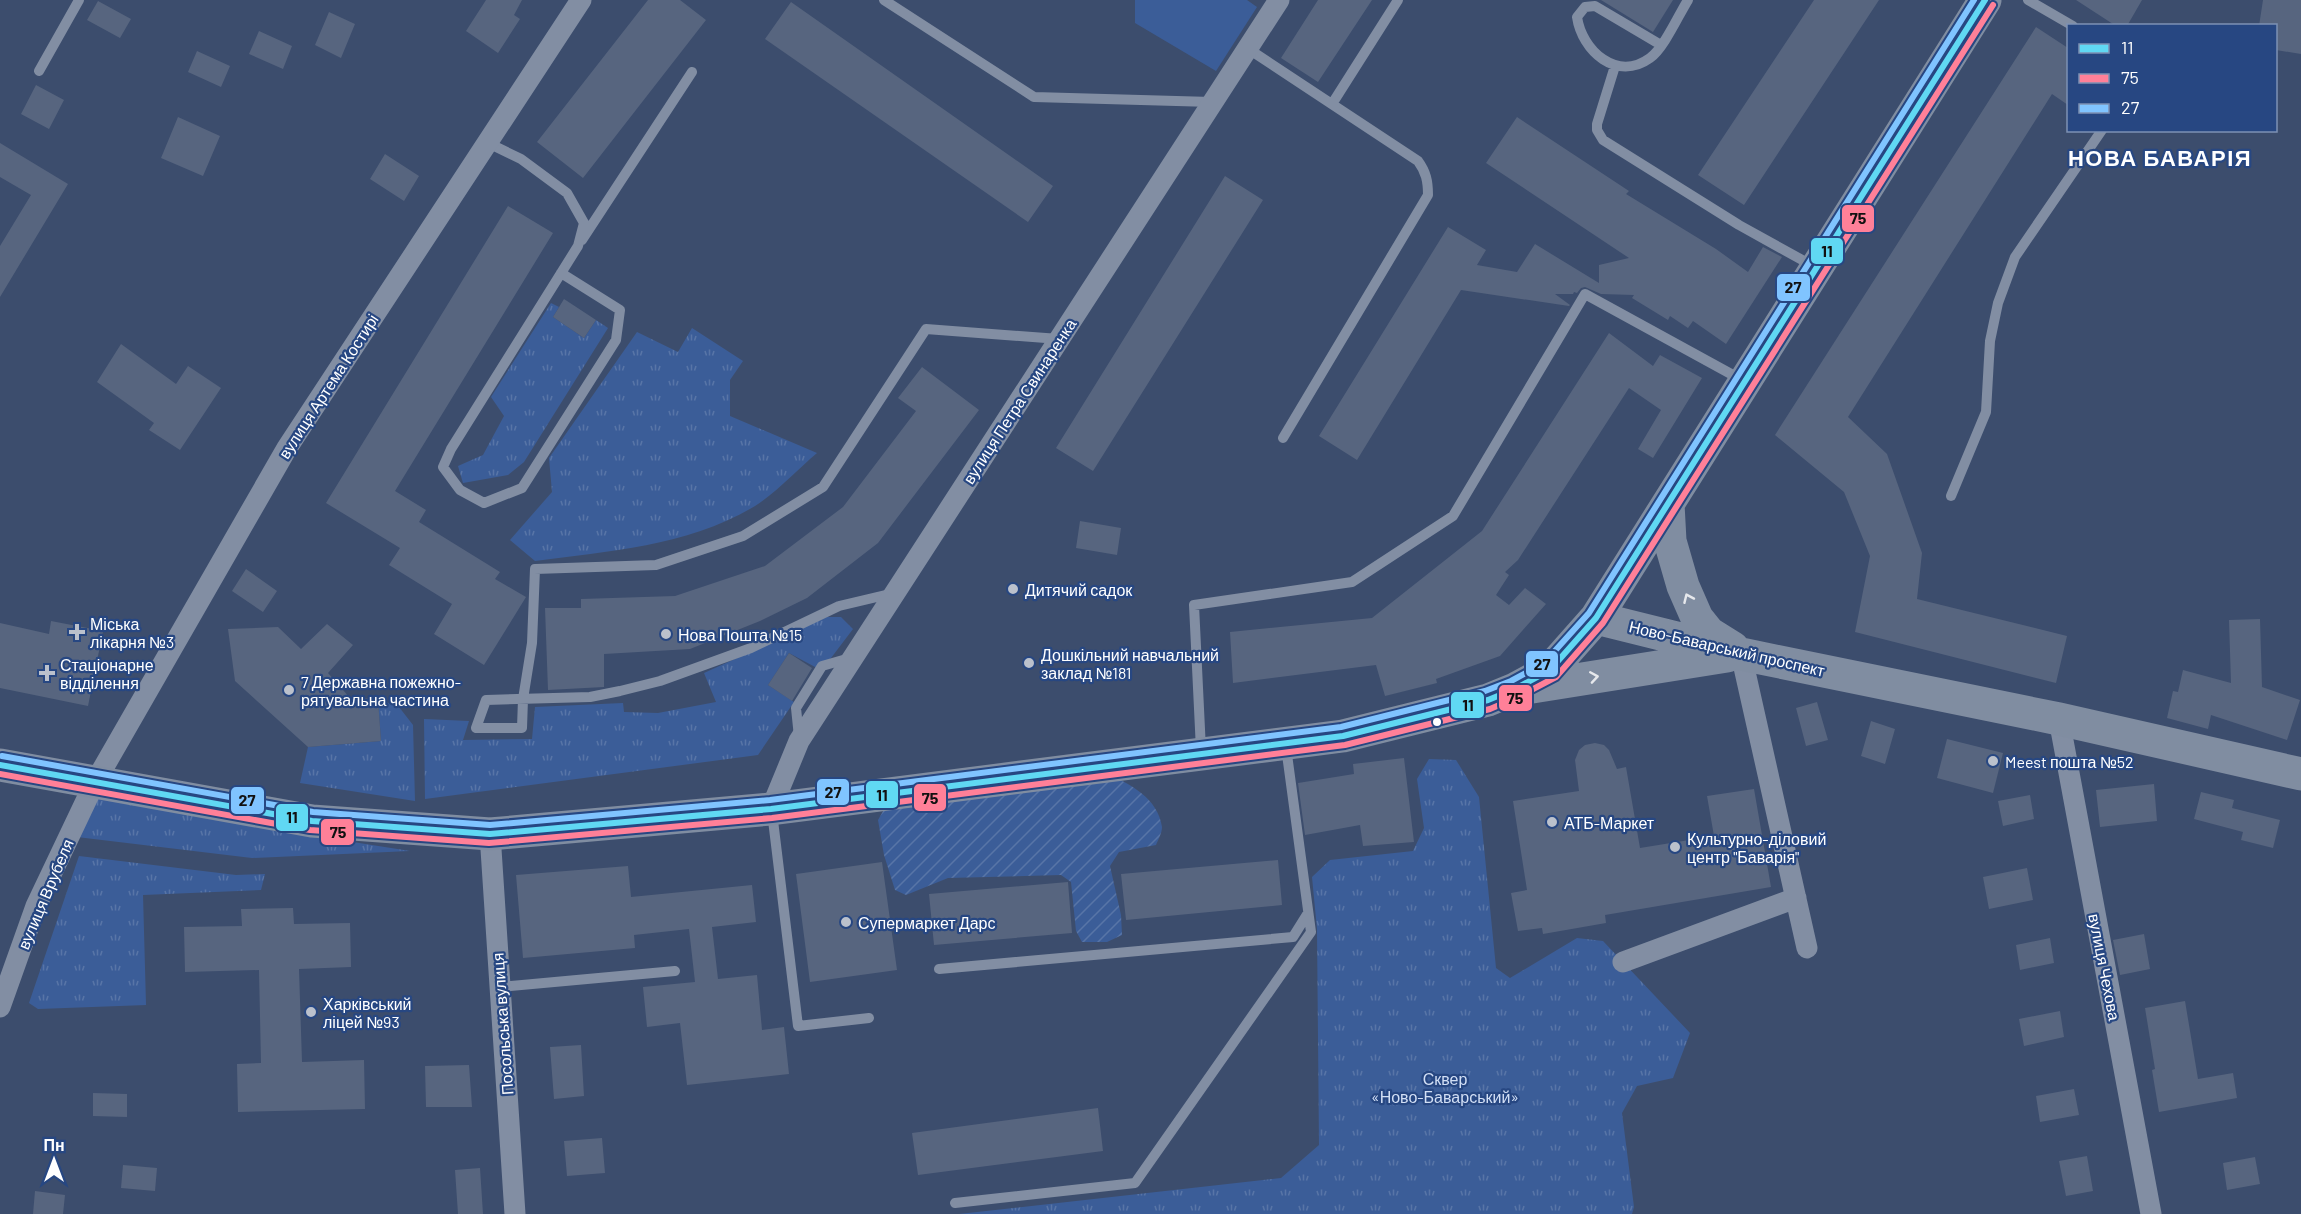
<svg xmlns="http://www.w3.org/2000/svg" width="2301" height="1214" font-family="Barlow,sans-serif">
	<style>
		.grass { fill: url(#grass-tufts) }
		.garden { fill: url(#garden-furrows) }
		.pitch { fill: #3b5d98 }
		.building { fill: #57657f }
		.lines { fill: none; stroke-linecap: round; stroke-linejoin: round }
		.service { stroke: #828ea3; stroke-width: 10 }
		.minor { stroke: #828ea3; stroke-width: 21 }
		.primary { stroke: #808da1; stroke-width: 33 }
		.bus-1-casing { stroke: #274782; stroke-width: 10 }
		.bus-2-casing { stroke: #274782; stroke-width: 10 }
		.bus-3-casing { stroke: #274782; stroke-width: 10 }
		.bus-1 { stroke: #60d8f3; stroke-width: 6 }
		.bus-2 { stroke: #ff8098; stroke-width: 6 }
		.bus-3 { stroke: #80c4ff; stroke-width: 6 }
		.oneway { stroke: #e6e8ec }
		.poi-dot { fill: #bbc1cc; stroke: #274782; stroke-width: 2 }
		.bus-dot { fill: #fff; stroke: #274782; stroke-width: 2 }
		.labels { text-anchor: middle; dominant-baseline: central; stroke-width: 4.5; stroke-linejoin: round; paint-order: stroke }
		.street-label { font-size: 16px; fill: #fff; stroke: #274782 }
		.poi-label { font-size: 16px; fill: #fff; stroke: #274782; text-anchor: start }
		.park-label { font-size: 16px; fill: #d2dff5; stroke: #274782 }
		.district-label { font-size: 22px; font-weight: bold; letter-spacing: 1.5px; fill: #fff; stroke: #274782 }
		.line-badge { stroke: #274782; stroke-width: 2 }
		.pale-badge-label { font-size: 16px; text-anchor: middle; font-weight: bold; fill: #111 }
	</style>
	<defs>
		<pattern id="grass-tufts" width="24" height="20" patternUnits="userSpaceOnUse" patternTransform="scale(1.5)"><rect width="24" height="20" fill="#3b5d98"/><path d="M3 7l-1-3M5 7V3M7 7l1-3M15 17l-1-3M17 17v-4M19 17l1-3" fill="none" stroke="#5875a7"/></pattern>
		<pattern id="garden-furrows" width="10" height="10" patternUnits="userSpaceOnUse" patternTransform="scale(1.5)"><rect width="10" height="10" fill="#3b5d98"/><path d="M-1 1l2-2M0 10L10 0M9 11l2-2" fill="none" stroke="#5875a7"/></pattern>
	</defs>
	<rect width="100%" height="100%" fill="#3c4d6d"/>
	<path class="grass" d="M551,303L559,307L553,317L584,338L596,320L608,328L524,462L508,475L463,483L458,466L483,455L504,416L491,397Z
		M692,328L743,361L730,380V416L817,453C797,470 777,492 755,506C689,546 609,551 535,561L510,540L552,492L549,458L637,332L678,352Z
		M827,617H841L853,629L831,658L817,668L789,653L768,685L794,702L758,755L425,799L424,719L469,721L463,740L532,739L535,707L623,703L624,712L658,713L716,702L704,673Z
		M378,699L399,707L413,725L415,801L300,783L308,747L381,741Z
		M1429,759L1456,760L1479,797L1496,968L1510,978L1577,938L1603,941L1690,1033L1673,1078L1637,1086L1622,1113L1634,1207L1632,1214H959L1281,1178L1319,1145L1317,929L1312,877L1330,860L1413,851L1424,828L1417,779Z
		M99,795L302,834L410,851L252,858L77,837Z
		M79,856L236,875L265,874L261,890L143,895L146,1005L38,1009L29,1003Z"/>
	<path class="garden" d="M1106,773C1130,784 1158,798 1162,827C1162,833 1158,840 1156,845L1119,852L1110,866L1121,915L1122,935L1107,942H1082L1076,931L1071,882L1061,875L948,878L906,895L895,890L884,855L878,820L890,799Z"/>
	<path class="pitch" d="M1135,0H1247L1257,7L1216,71L1135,23Z"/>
	<path class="building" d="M486,0H522L514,15L520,19L498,53L466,31Z
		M648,0H680L706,20L583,178L537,142Z
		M1318,0H1372L1318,82L1281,58Z
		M1601,0H1673L1653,32Z
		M1814,0H1879L1744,205L1698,175Z
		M2076,0H2142L2127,26H2116Z
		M2263,0H2301V54L2276,50V26H2259Z
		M98,1L131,19L120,38L87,20Z
		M791,2L1053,186L1028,222L765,39Z
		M329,12L355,24L341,58L315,45Z
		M2036,27L2068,48V105L2052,94L1848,417L1887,454L1922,553L1917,599L2067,636L2056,683L1855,632L1870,556L1844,492L1775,435Z
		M259,31L292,46L283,69L249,54Z
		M197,51L230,66L221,87L188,72Z
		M36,85L64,100L49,129L21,114Z
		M178,117L220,136L203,176L161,158Z
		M1517,117L1629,191L1626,194L1716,249L1748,272L1763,247L1782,257L1726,344L1693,321L1688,328L1670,316L1668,320L1632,298L1634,295L1601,294L1585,287L1581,288L1577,293L1574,292L1573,294H1555L1570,305L1569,306L1461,290L1357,460L1319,436L1448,227L1486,250L1477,265L1517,272L1535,244L1599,283V265L1629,258L1486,163Z
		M0,143L68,184L0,297V246L31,195L0,177Z
		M385,154L419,176L404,201L370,179Z
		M1225,176L1263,200L1093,471L1056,448Z
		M508,206L553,233L395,491L426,510L419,522L500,572L495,579L526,597L484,665L434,634L452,604L389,565L400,548L326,503Z
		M564,299L596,320L584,338L553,317Z
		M1609,333L1653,366L1660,355L1702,378L1653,458L1638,449L1661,410L1629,388L1518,560L1505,572L1509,575L1496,595L1509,605L1525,588L1546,604L1500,656L1436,679L1437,683L1385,696L1376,665L1233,683L1230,632L1372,618L1482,531Z
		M121,344L176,384L188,366L221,388L180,450L149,430L154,423L97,382Z
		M922,367L979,410L878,543L807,598L760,621L690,649L604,654V687L548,690L545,608H581V599L675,596L765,566L843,507L916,411L898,398Z
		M1080,521L1121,528L1117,555L1076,548Z
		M246,569L277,591L263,612L232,591Z
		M2260,619L2262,687L2300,700L2287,740L2211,715L2208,729L2167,718L2173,691L2178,692L2183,670L2231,683L2229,620Z
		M51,621L103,631L88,706L0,688V623L49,634Z
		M327,624L353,645L328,673L350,698L378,699L381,741L308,747L235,681L228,629L278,627L301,649Z
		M789,653L812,668L792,701L768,685Z
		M1817,702L1828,740L1806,746L1796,708Z
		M1871,721L1895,729L1885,764L1861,756Z
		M1947,739L2003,753L1993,793L1937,778Z
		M1595,743L1604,745L1609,750L1617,769L1626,767L1640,848L1714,836L1707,796L1754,789L1771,887L1605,915L1606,923L1543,934L1542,928L1518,931L1511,893L1527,890L1513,801L1579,791L1575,760L1579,750L1585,745Z
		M1404,758L1414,842L1363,846L1360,825L1305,835L1298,783L1354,774L1353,764Z
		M2154,784L2157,821L2100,827L2096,790Z
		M2201,792L2234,800L2232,808L2280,820L2273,848L2241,840L2243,832L2194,819Z
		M2030,795L2034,819L2003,826L1998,801Z
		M1278,860L1282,905L1126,920L1121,874Z
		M882,862L897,970L810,982L796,874Z
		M628,866L631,897L752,885L756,922L712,927L718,979L757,975L762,1030L784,1027L789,1074L687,1085L680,1023L647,1027L643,987L695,982L689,929L634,935L635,948L523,958L516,875Z
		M2027,868L2033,900L1989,909L1983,877Z
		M1068,882L1072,933L934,945L929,894Z
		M293,908L294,924L350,923L351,967L299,969L302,1062L364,1060L365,1109L238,1112L237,1064L261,1063L259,970L185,972L184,927L242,926L241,909Z
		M2144,934L2150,969L2120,975L2113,940Z
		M2050,938L2054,963L2020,970L2016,945Z
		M2185,1001L2198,1079L2233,1073L2237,1098L2159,1112L2152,1070L2155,1069L2145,1008Z
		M2060,1011L2064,1037L2024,1046L2019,1019Z
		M581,1045L584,1096L554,1099L550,1047Z
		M469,1065L472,1107H426L425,1066Z
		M2074,1089L2079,1115L2040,1122L2036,1096Z
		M93,1093L127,1094V1117L93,1116Z
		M1098,1108L1103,1151L918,1175L912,1133Z
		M602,1138L605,1173L567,1176L564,1141Z
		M2087,1156L2093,1191L2066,1196L2059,1161Z
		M2255,1157L2260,1184L2227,1190L2223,1163Z
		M123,1165L157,1168L155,1191L121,1188Z
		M480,1168L483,1214H458L455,1170Z
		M35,1191L65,1195L63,1214H33Z"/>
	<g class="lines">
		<path class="service" d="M884,0L1034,97L1212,102
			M2028,0L2073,26
			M1661,45L1595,6L1585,7L1577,17C1582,51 1617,82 1650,58C1664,48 1678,16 1688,0
			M1247,48L1418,161C1426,172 1428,181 1428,195L1283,438
			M1615,66L1597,124V130L1603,140L1739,225L1813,266
			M39,71L79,0
			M1332,104L1398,0
			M488,143L521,159L567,193L584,223L578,246L451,449L443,467L460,490L484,503L522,488L616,340L620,310L561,273
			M582,240L692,72
			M1951,496L1986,412L1990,341L1998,303L2015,257L2102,130
			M894,593L839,606L751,648L660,681L620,691L590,697L486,700L476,728H522L523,699L532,643L535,569L656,565L743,536L823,487L926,329L1059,339
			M799,737L796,708L822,666L850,658
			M1201,750L1194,605L1352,582L1453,516L1585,294L1742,380
			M772,812L798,1026L869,1018
			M939,969L1293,937L1308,913
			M500,987L675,971
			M955,1203L1135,1183L1311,932L1286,747"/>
		<path class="minor" d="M1741,654L1807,948
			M2059,719L2151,1214
			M771,809L799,741L1279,0
			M490,834L515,1214
			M1623,962L1796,898
			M0,1007L36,906L94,784L287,448L581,0"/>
		<path class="primary" d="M1668,504L1670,541L1683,586L1697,618L1709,633L1733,648
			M1596,618L1741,654L2059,719L2301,774
			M1526,688L1727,656
			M0,765L312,821L490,834L771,809L1343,736L1488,700L1515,689L1550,670L1596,618L1985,0"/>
		<g class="bus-1-casing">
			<path id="bus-1" d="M0,765L312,821L490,834L771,809L1343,736L1488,700L1515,689L1550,670L1596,618L1985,0"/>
		</g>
		<g class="bus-2-casing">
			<path id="bus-2" d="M0,774L310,830L489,843L772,818L1345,745L1490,709L1518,697L1556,677L1603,623L1993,5"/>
		</g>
		<g class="bus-3-casing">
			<path id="bus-3" d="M2,756L313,812L490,825L770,800L1341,727L1485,691L1511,681L1544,663L1589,613L1974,0"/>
		</g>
		<use href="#bus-1" class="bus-1"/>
		<use href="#bus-2" class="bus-2"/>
		<use href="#bus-3" class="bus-3"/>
	</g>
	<defs><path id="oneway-chevron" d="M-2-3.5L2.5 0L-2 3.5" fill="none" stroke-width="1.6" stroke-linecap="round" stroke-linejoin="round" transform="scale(1.5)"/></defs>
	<g class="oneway">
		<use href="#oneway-chevron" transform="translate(1688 598) rotate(-114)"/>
		<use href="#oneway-chevron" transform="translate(1594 677) rotate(-9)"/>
	</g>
	<g class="poi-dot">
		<circle cx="1013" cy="589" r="6"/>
		<path d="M74 623h6v6h6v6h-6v6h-6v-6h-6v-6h6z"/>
		<circle cx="666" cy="634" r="6"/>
		<circle cx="1029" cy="663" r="6"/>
		<path d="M44 664h6v6h6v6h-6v6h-6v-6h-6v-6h6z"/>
		<circle cx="289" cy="690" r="6"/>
		<circle cx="1993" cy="761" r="6"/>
		<circle cx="1552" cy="822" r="6"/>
		<circle cx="1675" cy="847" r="6"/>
		<circle cx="846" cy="922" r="6"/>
		<circle cx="311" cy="1012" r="6"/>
	</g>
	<circle class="bus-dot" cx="1437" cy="722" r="5"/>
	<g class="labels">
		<g class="street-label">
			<text transform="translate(328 386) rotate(-57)">вулиця Артема Костирі</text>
			<text transform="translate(1019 401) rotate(-57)">вулиця Петра Свинаренка</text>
			<text transform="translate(1727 648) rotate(13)">Ново-Баварський проспект</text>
			<text transform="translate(45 894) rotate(-67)">вулиця Врубеля</text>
			<text transform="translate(2105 967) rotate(79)">вулиця Чехова</text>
			<text transform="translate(502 1024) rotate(-94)">Посольська вулиця</text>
		</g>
		<g class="poi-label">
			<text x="1025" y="589">Дитячий садок</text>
			<text x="90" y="623">Міська<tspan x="90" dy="18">лікарня №3</tspan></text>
			<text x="678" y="634">Нова Пошта №15</text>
			<text x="1041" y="654">Дошкільний навчальний<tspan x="1041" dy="18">заклад №181</tspan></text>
			<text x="60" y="664">Стаціонарне<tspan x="60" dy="18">відділення</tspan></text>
			<text x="301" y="681">7 Державна пожежно-<tspan x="301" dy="18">рятувальна частина</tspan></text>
			<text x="2005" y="761">Meest пошта №52</text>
			<text x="1564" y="822">АТБ-Маркет</text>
			<text x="1687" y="838">Культурно-діловий<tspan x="1687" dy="18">центр "Баварія"</tspan></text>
			<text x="858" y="922">Супермаркет Дарс</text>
			<text x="323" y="1003">Харківський<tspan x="323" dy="18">ліцей №93</tspan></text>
		</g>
		<g class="park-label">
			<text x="1445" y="1078">Сквер<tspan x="1445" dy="18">«Ново-Баварський»</tspan></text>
		</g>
		<g class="district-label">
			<text x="2160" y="157">НОВА БАВАРІЯ</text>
		</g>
	</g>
	<g class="line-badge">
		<rect x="1841" y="204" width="34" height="29" rx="6" fill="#ff8098"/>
		<rect x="1810" y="237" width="34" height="28" rx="6" fill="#60d8f3"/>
		<rect x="1776" y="273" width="35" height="29" rx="6" fill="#80c4ff"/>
		<rect x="1525" y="650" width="34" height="28" rx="6" fill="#80c4ff"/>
		<rect x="1498" y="684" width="35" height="28" rx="6" fill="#ff8098"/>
		<rect x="1450" y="691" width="35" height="28" rx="6" fill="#60d8f3"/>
		<rect x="816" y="778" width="34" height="28" rx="6" fill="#80c4ff"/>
		<rect x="865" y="780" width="34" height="29" rx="6" fill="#60d8f3"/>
		<rect x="913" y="783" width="34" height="29" rx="6" fill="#ff8098"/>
		<rect x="230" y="786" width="35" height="29" rx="6" fill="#80c4ff"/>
		<rect x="275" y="803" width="34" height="29" rx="6" fill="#60d8f3"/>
		<rect x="320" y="818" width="35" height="28" rx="6" fill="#ff8098"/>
	</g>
	<g class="pale-badge-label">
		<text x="1858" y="224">75</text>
		<text x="1827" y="257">11</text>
		<text x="1793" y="293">27</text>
		<text x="1542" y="670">27</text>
		<text x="1515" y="704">75</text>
		<text x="1468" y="711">11</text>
		<text x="833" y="798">27</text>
		<text x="882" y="801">11</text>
		<text x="930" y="804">75</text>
		<text x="247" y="806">27</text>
		<text x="292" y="823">11</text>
		<text x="338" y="838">75</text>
	</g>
	<rect x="2067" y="24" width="210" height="108" fill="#274782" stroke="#7d91b4" stroke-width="1.5"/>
	<rect x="2079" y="44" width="30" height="9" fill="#60d8f3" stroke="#7d91b4" stroke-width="1.5"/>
	<text x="2121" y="54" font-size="18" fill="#ffffff">11</text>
	<rect x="2079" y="74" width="30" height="9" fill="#ff8098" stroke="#7d91b4" stroke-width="1.5"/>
	<text x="2121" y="84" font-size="18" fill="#ffffff">75</text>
	<rect x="2079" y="104" width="30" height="9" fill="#80c4ff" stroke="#7d91b4" stroke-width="1.5"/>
	<text x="2121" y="114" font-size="18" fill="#ffffff">27</text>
	<g transform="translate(54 1160)" stroke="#274782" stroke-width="4.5" paint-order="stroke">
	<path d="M0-4.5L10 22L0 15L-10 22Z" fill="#ffffff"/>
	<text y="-9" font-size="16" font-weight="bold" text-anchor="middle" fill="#ffffff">Пн</text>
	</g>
</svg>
